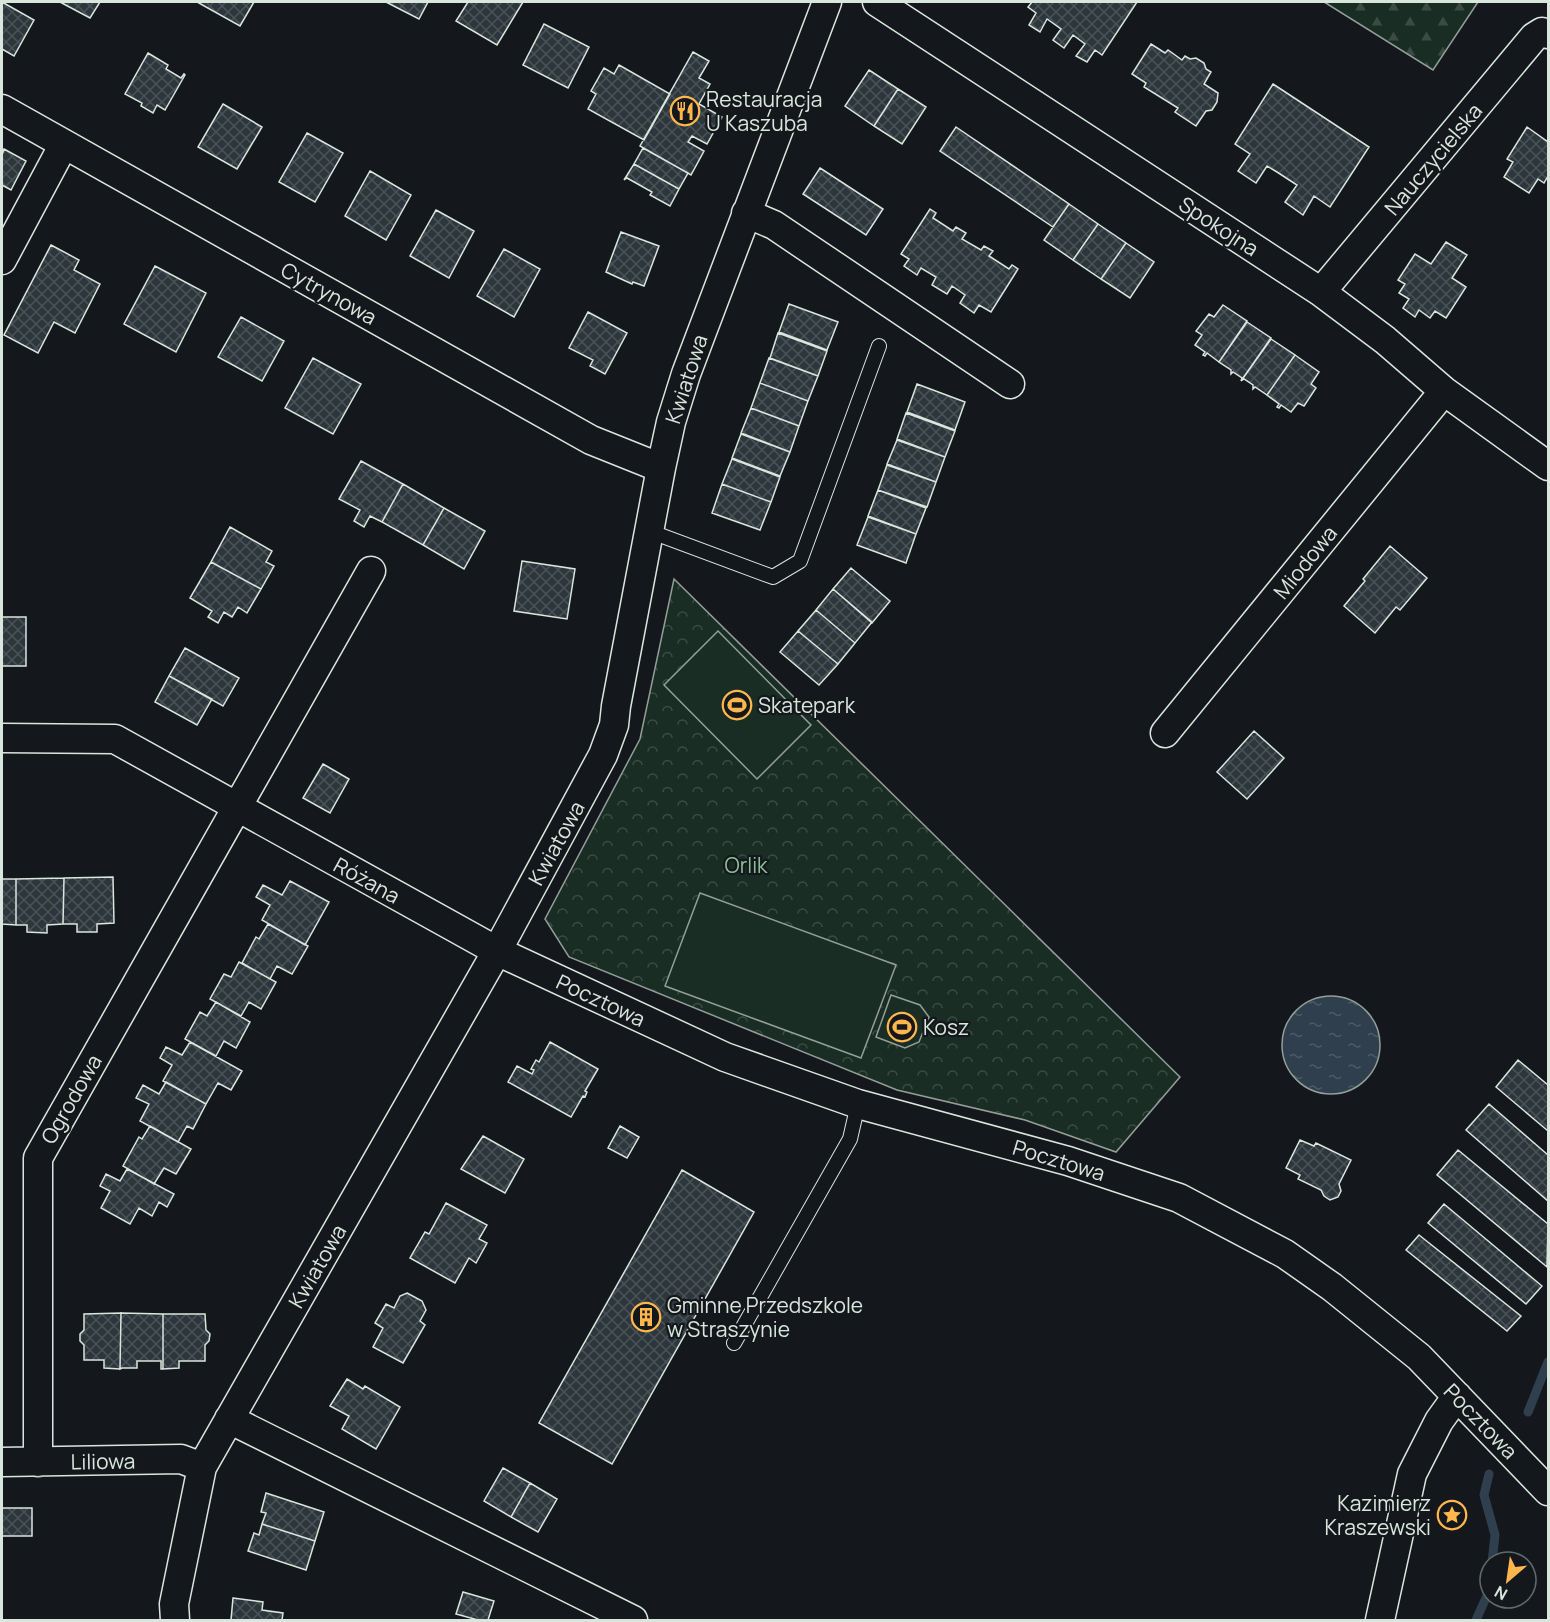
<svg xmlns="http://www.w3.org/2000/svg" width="1550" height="1622" font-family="Manrope,sans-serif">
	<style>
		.forest { fill: url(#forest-firs); stroke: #939e99; stroke-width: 1.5 }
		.park { fill: url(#park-crowns); stroke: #939e99; stroke-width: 1.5 }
		.pitch { fill: #1a2d24; stroke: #939e99; stroke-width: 1.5 }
		.water { fill: url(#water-ripples); stroke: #939e99; stroke-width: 1.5 }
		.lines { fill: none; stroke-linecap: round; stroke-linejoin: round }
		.stream { stroke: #2f3f4d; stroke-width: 9 }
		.building { fill: url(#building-cross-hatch); stroke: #d8e6dc; stroke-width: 1.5 }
		.lane-casing { stroke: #d8e6dc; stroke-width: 16 }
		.street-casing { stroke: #d8e6dc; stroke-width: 31 }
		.lane { stroke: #14181c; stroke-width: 14 }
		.street { stroke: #14181c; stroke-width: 28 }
		.labels { text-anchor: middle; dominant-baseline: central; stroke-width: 4.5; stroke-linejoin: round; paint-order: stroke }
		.poi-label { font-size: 21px; fill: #d8e6dc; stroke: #14181c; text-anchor: start }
		.street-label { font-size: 21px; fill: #d8e6dc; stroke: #14181c }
		.park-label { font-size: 21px; fill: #8ac095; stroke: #14181c }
	</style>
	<defs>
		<pattern id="forest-firs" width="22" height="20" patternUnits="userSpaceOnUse" patternTransform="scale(1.5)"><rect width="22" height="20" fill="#1a2d24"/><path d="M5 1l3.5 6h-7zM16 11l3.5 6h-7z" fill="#3b4b43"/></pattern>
		<pattern id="park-crowns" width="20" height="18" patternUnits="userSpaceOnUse" patternTransform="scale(1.5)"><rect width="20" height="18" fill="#1a2d24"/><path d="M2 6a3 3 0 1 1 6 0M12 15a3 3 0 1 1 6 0" fill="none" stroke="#3b4b43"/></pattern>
		<pattern id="water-ripples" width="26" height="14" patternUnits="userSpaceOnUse" patternTransform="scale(1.5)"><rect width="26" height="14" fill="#2f3f4d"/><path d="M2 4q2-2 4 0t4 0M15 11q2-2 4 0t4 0" fill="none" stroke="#4c5b66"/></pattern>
		<pattern id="building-cross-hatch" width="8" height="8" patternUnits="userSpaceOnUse" patternTransform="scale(1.5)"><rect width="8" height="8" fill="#2c363c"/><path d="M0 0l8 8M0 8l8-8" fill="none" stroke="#4a5358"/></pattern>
	</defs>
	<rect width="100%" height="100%" fill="#14181c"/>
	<path class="forest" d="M1324,2H1478L1433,70Z"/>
	<path class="park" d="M674,579L1180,1077L1116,1152L1025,1120L897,1090L569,957L545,919L640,739Z"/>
	<path class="pitch" d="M718,631L811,725L757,779L664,685Z
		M700,893L896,965L861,1058L665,986Z
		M891,995L920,1005L929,1017L919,1042L905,1048L876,1037Z"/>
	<path class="water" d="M1282 1045a49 49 0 1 1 98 0a49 49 0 1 1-98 0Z"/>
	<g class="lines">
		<path class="stream" d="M1528,1412L1548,1362
			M1489,1474L1484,1495L1495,1535L1492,1562
			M1476,1620L1489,1591L1490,1581"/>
	</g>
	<path class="building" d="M2,2L34,20L14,56L2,49Z
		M60,2H100L90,18Z
		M197,2H254L240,26Z
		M386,2H428L419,19Z
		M468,2H523L497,45L456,21Z
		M1032,2H1137L1102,55L1095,50L1087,62L1076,56L1085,44L1073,35L1064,48L1053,40L1061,29L1047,19L1040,32L1029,25L1036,13L1028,7Z
		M544,24L589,47L568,88L523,65Z
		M1151,44L1165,53L1168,50L1182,60L1185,56L1190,59L1196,58L1204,63L1206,69L1211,72L1204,84L1218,93L1217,102L1212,110L1206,111L1196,126L1175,112L1178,108L1144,87L1146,83L1132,74Z
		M693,52L709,61L699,78L710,84L699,104L722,117L707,144L692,136L688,142L704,151L691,175L640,146Z
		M148,53L168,65L166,69L181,78L184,74L185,75L165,110L157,105L153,113L141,106L142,103L125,94Z
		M619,65L670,94L644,140L588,109L596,94L591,91L604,68L614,74Z
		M869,70L898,89L874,126L845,106Z
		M1273,84L1369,147L1330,207L1314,196L1303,215L1285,202L1297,185L1277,172L1267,166L1256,183L1238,171L1250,154L1235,144Z
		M898,89L926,107L902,144L874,126Z
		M223,104L262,127L237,169L198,147Z
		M956,127L1069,204L1053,227L940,151Z
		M1527,127L1548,142V176L1544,183L1538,179L1529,193L1504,177L1513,162L1507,159Z
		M307,133L343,153L315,202L279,182Z
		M643,148L688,173L679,189L634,164Z
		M4,149L26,161L11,190L2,185V155Z
		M634,164L679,189L670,206L650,195L652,192L627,178L624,180Z
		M820,168L883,209L866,235L803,194Z
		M370,171L411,195L386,240L345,216Z
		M1069,204L1098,224L1073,260L1044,240Z
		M930,209L936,213L933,218L953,231L956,227L966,233L962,239L981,250L984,246L993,251L989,256L1009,269L1012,265L1018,269L991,312L979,305L974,313L960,303L965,295L952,286L947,294L932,285L936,277L921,268L917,275L904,266L909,259L901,254Z
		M436,210L474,231L449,278L410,256Z
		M1098,224L1126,243L1101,279L1073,260Z
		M621,232L659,246L644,286L633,282L632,284L606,272Z
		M1446,242L1467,255L1452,278L1466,287L1446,318L1435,311L1430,318L1419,310L1415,317L1403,308L1409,299L1399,293L1405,284L1398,280L1415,254L1431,264Z
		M1126,243L1154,262L1130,298L1101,279Z
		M51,245L79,260L74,270L100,284L75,333L54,322L38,353L4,335Z
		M504,249L540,269L514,317L477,296Z
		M155,266L206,293L176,352L124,324Z
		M789,304L838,322L827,350L779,332Z
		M1223,305L1247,321L1219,362L1207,353L1205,356L1203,355L1205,352L1195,345L1202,335L1196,331L1209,314L1214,317Z
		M588,312L627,333L605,374L590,366L593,360L569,348Z
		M241,317L284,341L262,381L218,357Z
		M1247,322L1271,338L1241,381L1242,378L1233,372L1231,374V370L1219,362Z
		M778,333L827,351L818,376L770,358Z
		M1271,339L1295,355L1267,395L1255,387L1253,389V385L1244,379L1241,381Z
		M1295,355L1319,372L1311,384L1316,388L1304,406L1298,403L1291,412L1281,405L1279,408L1277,407L1279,404L1267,395Z
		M313,358L361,384L333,434L285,408Z
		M769,358L818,376L808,401L760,383Z
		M760,383L808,401L799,426L751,408Z
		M917,384L965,402L955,430L907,412Z
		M751,408L799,426L790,452L741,433Z
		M906,413L955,431L945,457L897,439Z
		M741,434L790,452L780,476L732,458Z
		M897,440L945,457L936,482L887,464Z
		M732,459L780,477L771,502L722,484Z
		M361,461L403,484L382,522L370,516L364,527L354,521L360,510L339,499Z
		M887,465L936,482L927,507L878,490Z
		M403,484L444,508L423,545L382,522Z
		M722,484L771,502L760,530L712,513Z
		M878,490L926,508L916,534L868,516Z
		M444,508L485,531L464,569L423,545Z
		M868,517L916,534L906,563L857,545Z
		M230,527L272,551L266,562L274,566L261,589L211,562Z
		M1390,546L1427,578L1400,610L1396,607L1375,633L1344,606L1365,581L1363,579Z
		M522,561L575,569L567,619L514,611Z
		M211,562L261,589L247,613L238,607L232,617L224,612L218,623L208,617L212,611L190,598Z
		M851,568L890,601L872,623L833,589Z
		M833,589L872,622L855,643L816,610Z
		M816,610L855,643L838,664L798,631Z
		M2,617H26V666H2Z
		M798,631L838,664L819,685L780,652Z
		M185,648L239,678L223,706L169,676Z
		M169,676L212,699L197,725L155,702Z
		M1254,731L1284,758L1247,799L1217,772Z
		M323,764L349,779L330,813L303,798Z
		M113,877L114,923L97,924V932H77V924H63L64,878Z
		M64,878L63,924L47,925V933L27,932V925H16V879Z
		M2,879H16V925L2,924Z
		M290,881L329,902L305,945L262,920L270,905L256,897L263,885L282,895Z
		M268,924L308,946L292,974L277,966L270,979L242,963L256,937L259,939Z
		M239,962L276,982L261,1009L249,1002L241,1016L210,999L224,974L231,977Z
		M216,1002L250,1022L236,1048L224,1041L216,1056L185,1039L200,1012L207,1016Z
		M190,1042L242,1071L231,1090L218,1083L206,1104L163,1081L172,1065L160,1058L166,1047L182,1055Z
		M550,1042L598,1069L585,1091L587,1092L585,1097L583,1096L571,1117L508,1082L517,1066L532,1074L534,1070L531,1069L536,1060L539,1062Z
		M1518,1060L1548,1085V1131L1496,1087Z
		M166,1082L206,1104L193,1129L187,1126L178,1142L140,1121L149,1104L136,1098L143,1085L159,1094Z
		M1489,1104L1548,1155V1201L1466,1130Z
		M150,1126L191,1149L176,1174L164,1168L154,1184L123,1166L139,1137L142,1139Z
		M620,1126L639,1137L627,1158L608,1148Z
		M483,1136L524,1159L505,1193L461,1169Z
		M1300,1140L1314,1146L1316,1143L1351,1160L1339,1184L1341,1191L1338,1197L1330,1200L1324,1196L1321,1190L1298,1179L1300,1175L1286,1168Z
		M1458,1150L1548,1224L1547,1267L1437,1175Z
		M127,1169L174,1194L167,1207L159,1202L152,1216L139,1208L130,1224L101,1208L110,1191L100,1186L106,1174L120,1181Z
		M682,1170L754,1212L612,1464L539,1423Z
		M446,1203L487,1225L479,1239L487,1243L476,1263L469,1258L455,1283L410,1258L425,1232L429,1234Z
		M1444,1204L1542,1286L1526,1304L1428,1223Z
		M1419,1235L1521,1316L1507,1331L1406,1250Z
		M407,1293L422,1301L426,1310L420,1321L425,1325L403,1363L373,1347L383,1328L375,1323L386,1304L394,1308L400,1296Z
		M121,1313L163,1314V1369H161V1361H137V1368H122L120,1369Z
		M121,1313L120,1369L104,1368V1360H84V1345L80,1341V1334L84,1330V1314Z
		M163,1314H205L206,1330L210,1334L209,1341L205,1345V1361H179V1368L163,1369Z
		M347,1379L363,1389L365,1386L400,1407L376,1449L342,1429L349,1416L330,1406Z
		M503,1468L530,1483L511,1517L484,1501Z
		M530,1483L557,1499L538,1532L511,1517Z
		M266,1493L324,1512L315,1541L262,1524L266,1513L261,1512Z
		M2,1508H32V1536H2Z
		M262,1524L315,1541L306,1570L248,1551L254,1533L259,1535Z
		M463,1592L494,1601L488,1620H478L456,1614Z
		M233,1598L263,1602L262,1610L283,1613L282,1620H231Z"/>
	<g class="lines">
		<g class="lane-casing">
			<path id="lane" d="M649,531L773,577L800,561L879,346
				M734,1343L850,1139L858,1104"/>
		</g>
		<g class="street-casing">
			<path id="street" d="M877,2L1321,292L1385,340L1444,391L1548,466
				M2,109L591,440L661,468
				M746,213L774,225L1010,384
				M2,260L64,144
				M1321,292L1534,37L1542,32L1548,34
				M1165,733L1444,391
				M2,738L115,739L497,951L725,1057L858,1104L1068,1161L1179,1198L1285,1254L1332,1287L1419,1357L1548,1491
				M229,1419L633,1620
				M2,1462L181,1459L202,1467
				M38,1462V1158L371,571
				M175,1620L174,1604L202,1467L497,951L603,755L614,725L616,706L661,468L671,422L686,374L827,2
				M1380,1620L1412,1474L1439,1421L1457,1396"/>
		</g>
		<use href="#lane" class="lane"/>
		<use href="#street" class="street"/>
	</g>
	<defs>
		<g id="restaurant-ring" transform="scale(1.5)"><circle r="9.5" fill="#14181c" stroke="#ffb74d" stroke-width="1.5"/><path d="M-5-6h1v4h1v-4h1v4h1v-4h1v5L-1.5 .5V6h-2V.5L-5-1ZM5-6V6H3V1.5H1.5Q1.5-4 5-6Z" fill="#ffb74d"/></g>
		<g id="stadium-ring" transform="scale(1.5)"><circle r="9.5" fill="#14181c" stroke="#ffb74d" stroke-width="1.5"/><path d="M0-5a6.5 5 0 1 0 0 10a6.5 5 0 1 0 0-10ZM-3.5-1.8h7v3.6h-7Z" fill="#ffb74d"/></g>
		<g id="building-ring" transform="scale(1.5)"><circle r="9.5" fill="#14181c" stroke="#ffb74d" stroke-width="1.5"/><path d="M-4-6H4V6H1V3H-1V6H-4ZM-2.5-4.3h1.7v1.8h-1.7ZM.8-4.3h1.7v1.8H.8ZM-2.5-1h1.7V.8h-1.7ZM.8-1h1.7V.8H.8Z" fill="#ffb74d"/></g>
		<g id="sight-ring" transform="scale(1.5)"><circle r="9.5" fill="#14181c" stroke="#ffb74d" stroke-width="1.5"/><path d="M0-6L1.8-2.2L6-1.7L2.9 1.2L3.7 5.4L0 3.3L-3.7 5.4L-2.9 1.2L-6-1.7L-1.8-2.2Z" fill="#ffb74d"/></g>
	</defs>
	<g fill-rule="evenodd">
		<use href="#restaurant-ring" x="685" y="111"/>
		<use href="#stadium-ring" x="737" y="705"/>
		<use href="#stadium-ring" x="902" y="1027"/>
		<use href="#building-ring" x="646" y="1317"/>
		<use href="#sight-ring" x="1452" y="1515"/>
	</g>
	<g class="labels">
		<g class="poi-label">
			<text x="706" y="99">Restauracja<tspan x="706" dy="24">U Kaszuba</tspan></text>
			<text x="758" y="705">Skatepark</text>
			<text x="923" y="1027">Kosz</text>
			<text x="667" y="1305">Gminne Przedszkole<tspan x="667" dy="24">w Straszynie</tspan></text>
			<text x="1431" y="1503" text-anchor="end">Kazimierz<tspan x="1431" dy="24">Kraszewski</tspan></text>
		</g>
		<g class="street-label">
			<text transform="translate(1433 159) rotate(-50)">Nauczycielska</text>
			<text transform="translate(1219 226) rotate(33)">Spokojna</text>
			<text transform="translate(329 293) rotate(29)">Cytrynowa</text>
			<text transform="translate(686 379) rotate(-72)">Kwiatowa</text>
			<text transform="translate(1305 562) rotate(-51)">Miodowa</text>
			<text transform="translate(556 843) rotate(-61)">Kwiatowa</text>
			<text transform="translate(367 880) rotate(29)">Różana</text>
			<text transform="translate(601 1000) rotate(25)">Pocztowa</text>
			<text transform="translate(71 1099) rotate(-60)">Ogrodowa</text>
			<text transform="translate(1059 1160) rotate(17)">Pocztowa</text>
			<text transform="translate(317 1266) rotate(-60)">Kwiatowa</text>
			<text transform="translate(1481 1421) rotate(46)">Pocztowa</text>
			<text transform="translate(103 1461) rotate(-1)">Liliowa</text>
		</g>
		<g class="park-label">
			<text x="746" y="865">Orlik</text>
		</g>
	</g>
	<rect width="1550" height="1622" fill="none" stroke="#d8e6dc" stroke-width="6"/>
	<g transform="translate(1508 1580) rotate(209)"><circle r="28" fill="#14181c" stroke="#626a69" stroke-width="1.5"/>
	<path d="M0-4.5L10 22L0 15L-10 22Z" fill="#ffb74d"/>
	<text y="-9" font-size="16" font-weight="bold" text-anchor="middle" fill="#d8e6dc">N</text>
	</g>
</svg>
